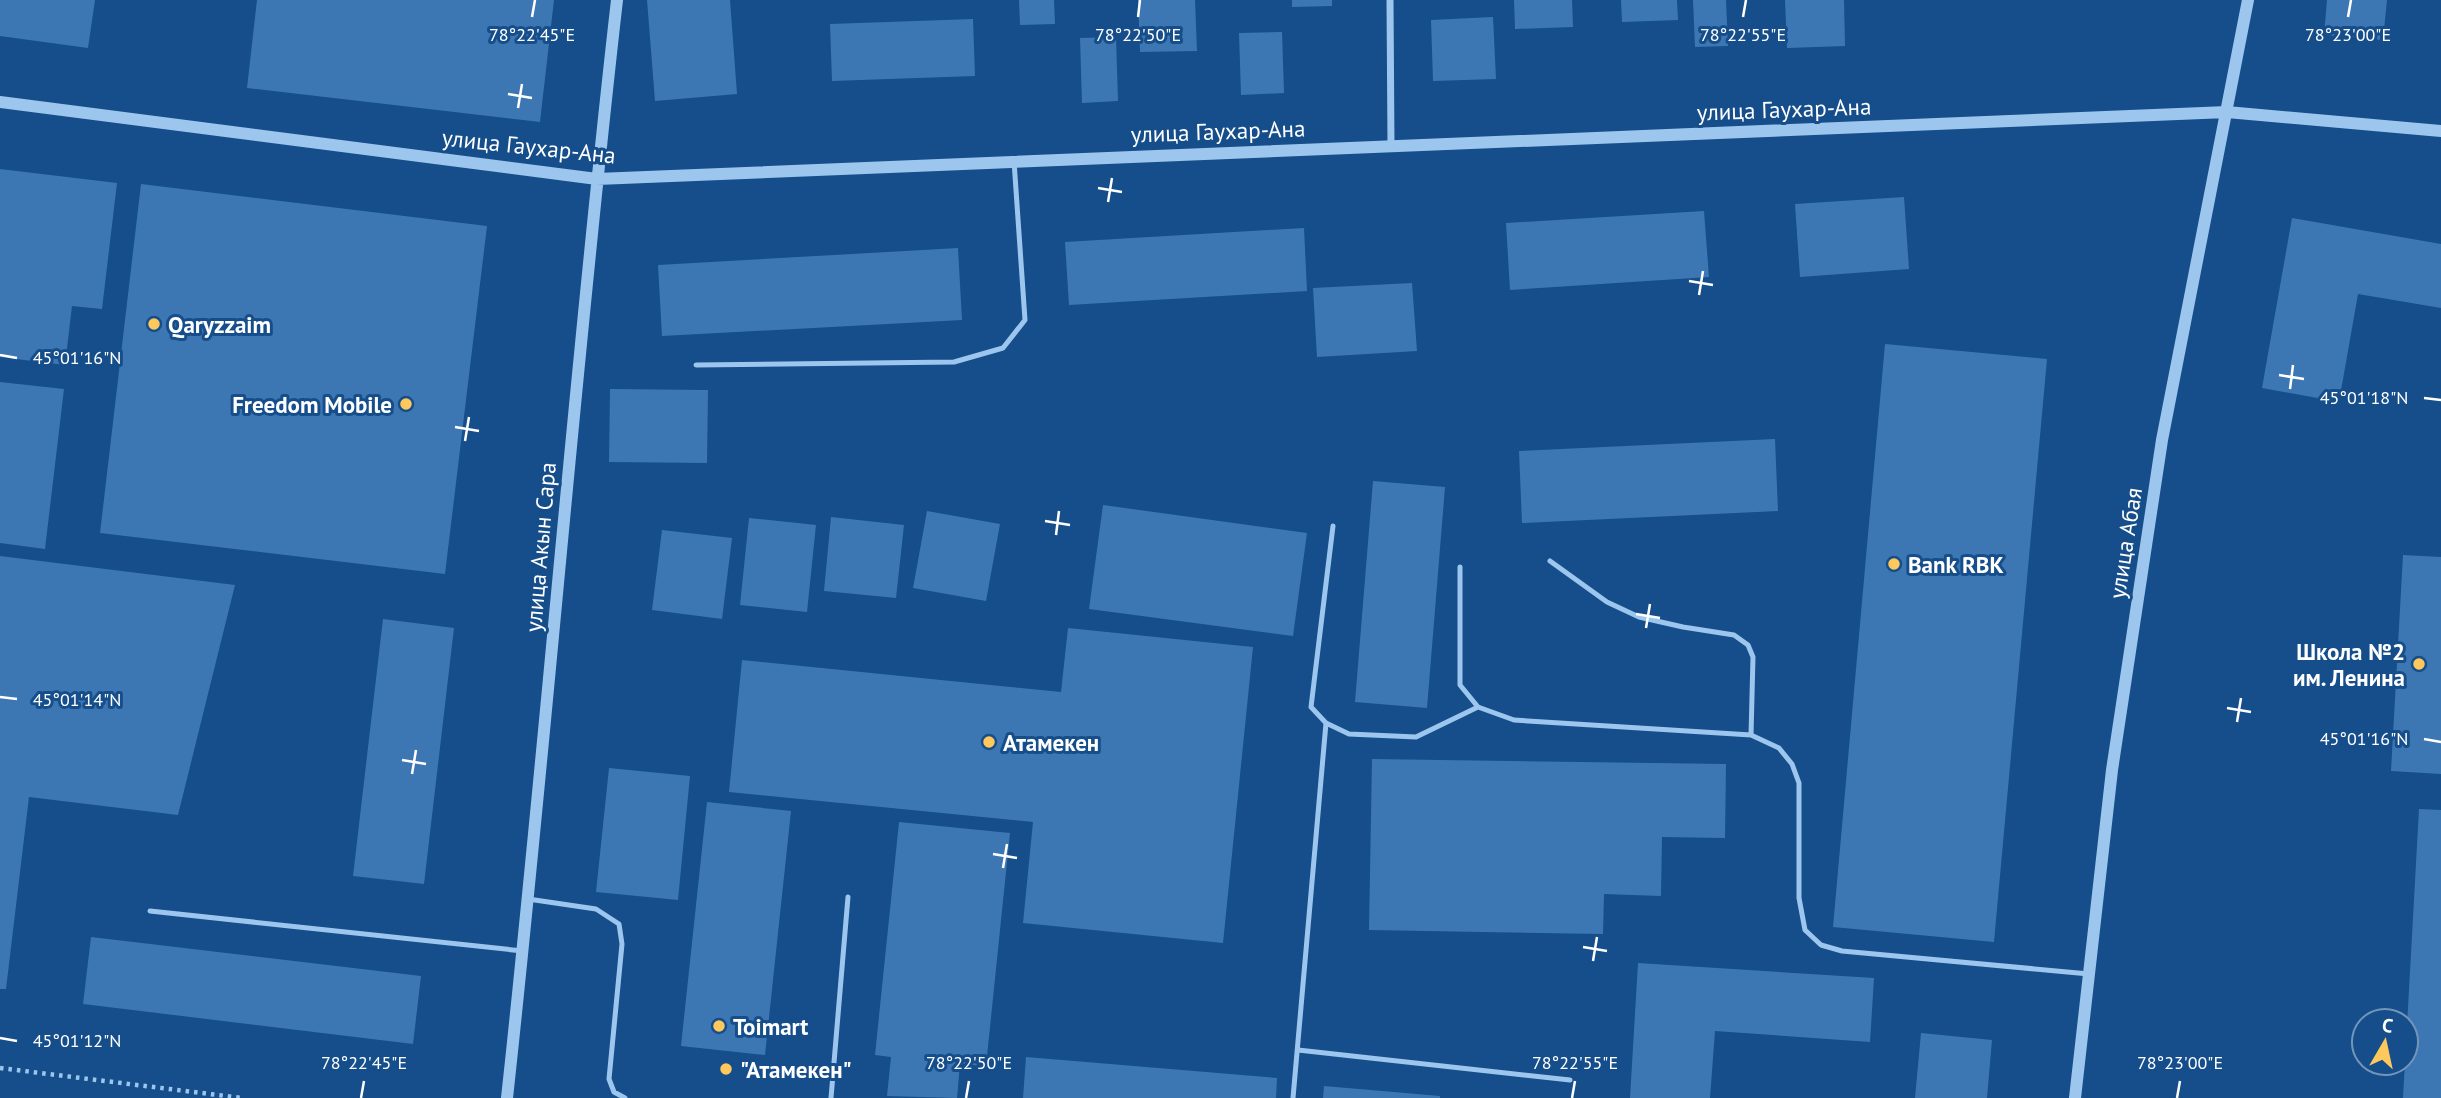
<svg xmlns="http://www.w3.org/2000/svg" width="2441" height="1098" font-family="'PT Sans',sans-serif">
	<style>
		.building { fill: #3d77b3 }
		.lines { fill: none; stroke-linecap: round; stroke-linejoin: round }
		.path { stroke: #9dc6ef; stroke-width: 4.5; stroke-dasharray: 3.5 5; stroke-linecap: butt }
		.service { stroke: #9dc6ef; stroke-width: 5 }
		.minor { stroke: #9dc6ef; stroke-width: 7 }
		.tertiary { stroke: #9dc6ef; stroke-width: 12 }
		.ticks { fill: none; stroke: #fff; stroke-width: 2.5 }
		.poi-dot { fill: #ffc85c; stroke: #154e8a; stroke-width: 2.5 }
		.labels { text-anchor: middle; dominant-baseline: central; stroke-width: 6; stroke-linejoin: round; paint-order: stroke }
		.street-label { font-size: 23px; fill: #fff; stroke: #154e8a }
		.poi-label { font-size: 23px; font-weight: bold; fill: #fff; stroke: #154e8a; text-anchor: start }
		.ticks-label { font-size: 18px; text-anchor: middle; fill: #fff; stroke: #154e8a; stroke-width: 6; stroke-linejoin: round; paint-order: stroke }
	</style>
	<rect width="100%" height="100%" fill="#154e8a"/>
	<path class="building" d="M0,0H95L88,48L0,36Z
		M257,0H554L540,122L247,88Z
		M647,0H730L737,94L655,101Z
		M1019,0H1054L1055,24L1020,25Z
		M1138,0H1195L1197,51L1140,52Z
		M1292,0H1332V6L1292,7Z
		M1514,0H1572L1573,27L1515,29Z
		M1621,0H1677L1678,20L1622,22Z
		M1693,0H1726L1728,46L1695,47Z
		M1785,0H1844L1845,46L1787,48Z
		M2327,0H2387L2383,40L2324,35Z
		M1493,17L1496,79L1433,81L1431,20Z
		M973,19L975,76L832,81L830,24Z
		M1282,32L1284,93L1241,95L1239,33Z
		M1116,37L1118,101L1082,103L1080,38Z
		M0,169L117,183L102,309L72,306L65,365L0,357Z
		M141,184L487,226L445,574L100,533Z
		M1904,197L1909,269L1800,277L1795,204Z
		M1704,211L1709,277L1510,290L1506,223Z
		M2292,218L2441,244V308L2358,294L2339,402L2262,388Z
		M1304,228L1307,291L1069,305L1065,242Z
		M958,248L962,320L662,336L658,265Z
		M1412,283L1417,351L1317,357L1313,288Z
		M1885,344L2047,359L1994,942L1833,927Z
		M0,382L64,389L45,549L0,543Z
		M610,389L708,390L707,463L609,462Z
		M1775,439L1778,511L1522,523L1519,451Z
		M1373,481L1445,487L1427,708L1355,702Z
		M1103,505L1307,533L1293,636L1089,609Z
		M927,511L1000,524L986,601L913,588Z
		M831,517L904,525L896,598L824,591Z
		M749,518L816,525L807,612L740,605Z
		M662,530L732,538L722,619L652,610Z
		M2403,555L2441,557V774L2391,771Z
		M0,556L235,585L178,815L29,797L6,989H0Z
		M383,619L454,628L424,884L353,876Z
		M1068,628L1253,647L1223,943L1023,923L1033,822L729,792L742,660L1061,692Z
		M1372,759L1726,764L1725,838L1662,837L1661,896L1604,894L1603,934L1369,930Z
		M609,768L690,776L678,900L596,892Z
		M707,802L791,811L765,1055L681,1046Z
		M2419,809L2441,810V1098H2403Z
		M899,822L1010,833L986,1066L960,1064L957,1098L887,1096L891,1057L875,1055Z
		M91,937L421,976L413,1044L83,1004Z
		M1638,963L1874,978L1870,1042L1715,1031L1710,1098H1630Z
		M1921,1033L1992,1040L1987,1098H1915Z
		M1026,1057L1277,1078L1276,1098H1023Z
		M1324,1086L1440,1096V1098H1323Z"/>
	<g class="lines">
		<path class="path" d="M0,1068L242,1098"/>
		<path class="service" d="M696,365L954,362L1003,348L1025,320L1014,161
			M1333,526L1311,707L1326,723L1349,734L1416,737L1478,707
			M1550,561L1607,602L1639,617L1683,627L1734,635L1748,645L1753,657L1751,735
			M1460,567V685L1478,707L1514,720L1751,735L1779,748L1792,764L1799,783V898L1805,930L1821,945L1842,951L2089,974
			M528,899L596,909L619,924L622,944L609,1079L614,1092L625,1098
			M150,911L523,951
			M1298,1050L1570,1080
			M831,1098L848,897
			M1293,1098L1326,723"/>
		<path class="minor" d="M1390,0L1391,145"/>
		<path class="tertiary" d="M0,102L597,179L2227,112L2441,131
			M507,1098C547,732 575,365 617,0
			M2075,1098L2112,770L2162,440L2248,0"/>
	</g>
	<path class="ticks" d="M532,17L535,0M1138,17L1140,0M1743,17L1746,0M2348,17L2351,0M508,94L532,98M518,108L522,84M1098,188L1122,192M1108,202L1112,178M1689,281L1713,285M1699,295L1703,271M0,355L17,358M2279,375L2304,379M2290,389L2293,365M2424,398L2441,400M455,427L479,431M465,441L469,417M1045,521L1070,525M1056,535L1059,511M1636,614L1660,618M1646,628L1650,604M0,697L17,699M2227,708L2251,712M2237,722L2241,698M2424,739L2441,742M402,760L426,764M412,774L416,750M993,854L1017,858M1003,868L1007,844M1583,947L1607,951M1593,961L1597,937M0,1038L17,1041M361,1098L364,1081M966,1098L969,1081M1572,1098L1575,1081M2177,1098L2180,1081"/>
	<g class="poi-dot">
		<circle cx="154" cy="324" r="7"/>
		<circle cx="406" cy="404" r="7"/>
		<circle cx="1894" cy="564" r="7"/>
		<circle cx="2419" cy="664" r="7"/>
		<circle cx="989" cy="742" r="7"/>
		<circle cx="719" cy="1026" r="7"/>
		<circle cx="726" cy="1069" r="7"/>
	</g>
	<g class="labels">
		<g class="street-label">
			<text transform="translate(1784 109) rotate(-2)">улица Гаухар-Ана</text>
			<text transform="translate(1218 131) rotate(-2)">улица Гаухар-Ана</text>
			<text transform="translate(529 146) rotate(6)">улица Гаухар-Ана</text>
			<text transform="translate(2125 543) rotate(-81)">улица Абая</text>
			<text transform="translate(540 547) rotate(-85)">улица Акын Сара</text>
		</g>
		<g class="poi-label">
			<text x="168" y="324">Qaryzzaim</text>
			<text x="392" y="404" text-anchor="end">Freedom Mobile</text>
			<text x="1908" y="564">Bank RBK</text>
			<text x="2405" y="651" text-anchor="end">Школа №2<tspan x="2405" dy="26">им. Ленина</tspan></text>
			<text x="1003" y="742">Атамекен</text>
			<text x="733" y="1026">Toimart</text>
			<text x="740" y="1069">"Атамекен"</text>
		</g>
	</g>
	<g class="ticks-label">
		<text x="532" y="41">78°22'45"E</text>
		<text x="1138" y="41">78°22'50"E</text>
		<text x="1743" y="41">78°22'55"E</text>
		<text x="2348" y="41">78°23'00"E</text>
		<text x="77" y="364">45°01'16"N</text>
		<text x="2364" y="404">45°01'18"N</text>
		<text x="77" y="706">45°01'14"N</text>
		<text x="2364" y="745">45°01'16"N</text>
		<text x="77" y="1047">45°01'12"N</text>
		<text x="364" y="1069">78°22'45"E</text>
		<text x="969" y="1069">78°22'50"E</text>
		<text x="1575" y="1069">78°22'55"E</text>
		<text x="2180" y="1069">78°23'00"E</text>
	</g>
	<g transform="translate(2385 1042) rotate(9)"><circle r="33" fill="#154e8a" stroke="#7395b9" stroke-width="2"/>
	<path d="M0-5L12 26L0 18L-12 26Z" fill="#ffc85c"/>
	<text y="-10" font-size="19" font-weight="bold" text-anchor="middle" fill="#ffffff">С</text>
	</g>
</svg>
